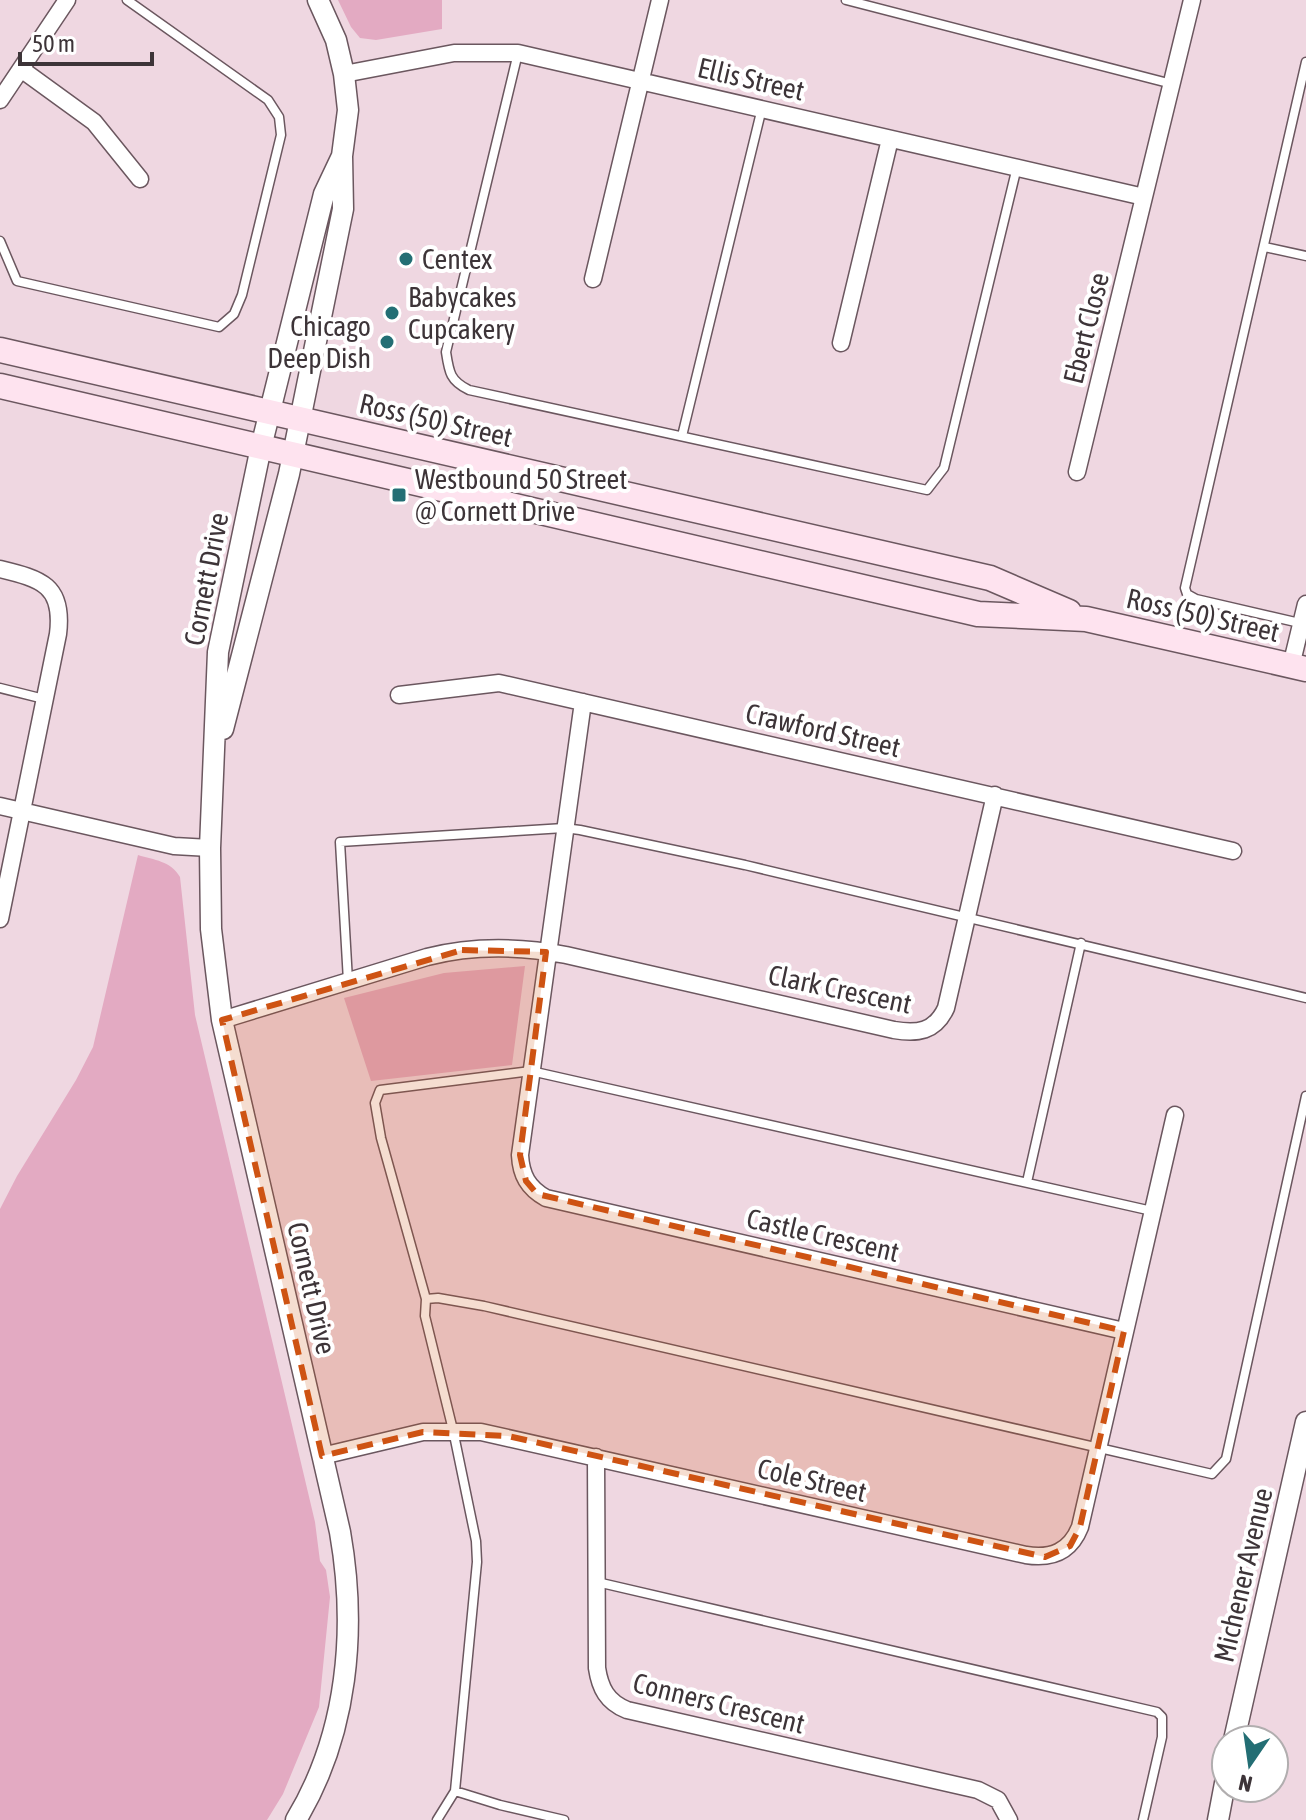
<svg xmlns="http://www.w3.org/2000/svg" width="1306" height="1820" font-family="'Asap Condensed',sans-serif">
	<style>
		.green { fill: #e3aac2 }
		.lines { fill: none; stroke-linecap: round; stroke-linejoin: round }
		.service-casing { stroke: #6b575f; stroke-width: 11 }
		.minor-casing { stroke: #6b575f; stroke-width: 19 }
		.tertiary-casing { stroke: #6b575f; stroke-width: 23 }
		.secondary-casing { stroke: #6b575f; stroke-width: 27 }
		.service { stroke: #fff; stroke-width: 8 }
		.minor { stroke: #fff; stroke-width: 16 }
		.tertiary { stroke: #fff; stroke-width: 20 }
		.secondary { stroke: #fee3ef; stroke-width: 24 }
		.marked { fill: #ce5313; fill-opacity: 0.2; stroke: #ce5313; stroke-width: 6; stroke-dasharray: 16 10; stroke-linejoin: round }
		.poi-dot { fill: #236e74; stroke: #fff; stroke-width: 3 }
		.labels { text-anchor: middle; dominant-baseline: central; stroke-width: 8; stroke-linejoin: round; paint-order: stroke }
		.street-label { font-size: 28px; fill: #3d3438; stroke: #fff }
		.poi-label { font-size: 28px; fill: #3d3438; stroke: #fff; text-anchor: start }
	</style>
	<rect width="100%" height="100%" fill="#efd7e1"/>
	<path class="green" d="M338,0H442V29L376,40L360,38L351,27Z
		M138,855C154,860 171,861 180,877L195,1015L315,1522L320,1561L326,1570L330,1597L319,1707L283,1794L267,1820H0V1209L17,1176L76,1080L93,1047Z
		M525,966L512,1065L371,1081L344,998L444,973Z"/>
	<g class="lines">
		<g class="service-casing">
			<path id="service" d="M846,0L1172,84
				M518,53L446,352C449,372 450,381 469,390L927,490L944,468L1017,167
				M0,241L17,281L219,327L234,314L242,295L281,135L279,117L268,100L127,0
				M1265,247L1306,256
				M682,436L762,108
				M1304,624L1196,599L1187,594L1185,588L1306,62
				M0,688L44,699
				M348,981L340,842L564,828L580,830L745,865L1306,998
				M1027,1182L1081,943
				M426,1299L438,1298L484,1306L1212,1474L1226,1459L1306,1096
				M597,1582L1157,1712L1162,1717V1737L1143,1820
				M455,1791L500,1805L564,1820
				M437,1820L455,1791L477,1562L476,1541L453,1430L425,1316L426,1299L381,1138L375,1103L380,1090L531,1071L1152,1211"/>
		</g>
		<g class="minor-casing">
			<path id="minor" d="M21,69L94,122L140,179
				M344,74L454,53H518L1144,197
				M0,100L67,0
				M593,279L660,0
				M841,343L890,139
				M1077,472L1192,0
				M0,569C41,579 64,585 58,634L0,919
				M1291,666L1306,604
				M399,695L499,683L1233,851
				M583,702L520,1155C521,1175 528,1188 546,1198L1124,1331
				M0,806L174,846L210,848
				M222,1020L427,957C474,945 519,946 566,955L894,1030C917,1034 935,1032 946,1008L995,795
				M322,1456L423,1432H481L1026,1555C1051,1559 1070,1552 1080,1527L1175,1115
				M596,1457L597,1668C600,1688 607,1702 627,1710L978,1790L998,1800L1009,1820"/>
		</g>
		<g class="tertiary-casing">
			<path id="tertiary" d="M223,729L289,474L343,209L342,156L348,110L344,74L336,40L318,0
				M1234,1740L1306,1422
				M296,1820C348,1734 357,1629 340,1532L222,1020L211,929L210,848L218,652L261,447L324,194L342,156
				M1218,1820L1226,1778"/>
		</g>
		<g class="secondary-casing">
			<path id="secondary" d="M0,350L990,578L1069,612
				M0,386L978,614L1086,619L1306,669"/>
		</g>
		<use href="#service" class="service"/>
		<use href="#minor" class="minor"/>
		<use href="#tertiary" class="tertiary"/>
		<use href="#secondary" class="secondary"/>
	</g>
	<path class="marked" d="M462,950L546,952L520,1155L526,1181L537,1194L1124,1331L1080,1527L1070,1546L1045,1557L508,1436L423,1432L322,1456L222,1020Z"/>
	<g class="poi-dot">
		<circle cx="406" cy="259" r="8"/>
		<circle cx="392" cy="313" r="8"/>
		<circle cx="387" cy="342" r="8"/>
		<rect x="391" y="487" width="16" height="16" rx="4"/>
	</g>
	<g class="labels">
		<g class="street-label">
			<text transform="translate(751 79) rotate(13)">Ellis Street</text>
			<text transform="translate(1086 328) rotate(-76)">Ebert Close</text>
			<text transform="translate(436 420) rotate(13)">Ross (50) Street</text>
			<text transform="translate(206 579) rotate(-79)">Cornett Drive</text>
			<text transform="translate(1203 615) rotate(13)">Ross (50) Street</text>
			<text transform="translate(823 730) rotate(13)">Crawford Street</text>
			<text transform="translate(840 989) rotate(12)">Clark Crescent</text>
			<text transform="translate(823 1235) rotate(13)">Castle Crescent</text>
			<text transform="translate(312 1288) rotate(77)">Cornett Drive</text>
			<text transform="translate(812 1480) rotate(13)">Cole Street</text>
			<text transform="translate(1243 1575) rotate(-77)">Michener Avenue</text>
			<text transform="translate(719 1703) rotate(14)">Conners Crescent</text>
		</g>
		<g class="poi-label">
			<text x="422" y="259">Centex</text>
			<text x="408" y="297">Babycakes<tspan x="408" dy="32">Cupcakery</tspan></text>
			<text x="371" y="326" text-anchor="end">Chicago<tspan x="371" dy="32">Deep Dish</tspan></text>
			<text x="415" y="479">Westbound 50 Street<tspan x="415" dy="32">@ Cornett Drive</tspan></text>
		</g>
	</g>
	<g transform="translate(1250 1764) rotate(193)"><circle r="38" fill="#ffffff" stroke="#b1aeaf" stroke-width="2"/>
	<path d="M0-6L14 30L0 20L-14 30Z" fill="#236e74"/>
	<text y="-12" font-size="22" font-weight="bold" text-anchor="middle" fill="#3d3438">N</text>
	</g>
	<path d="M20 52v12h132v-12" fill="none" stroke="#3d3438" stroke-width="4"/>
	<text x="32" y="52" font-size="24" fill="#3d3438" stroke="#ffffff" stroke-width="6" paint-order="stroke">50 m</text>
</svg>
